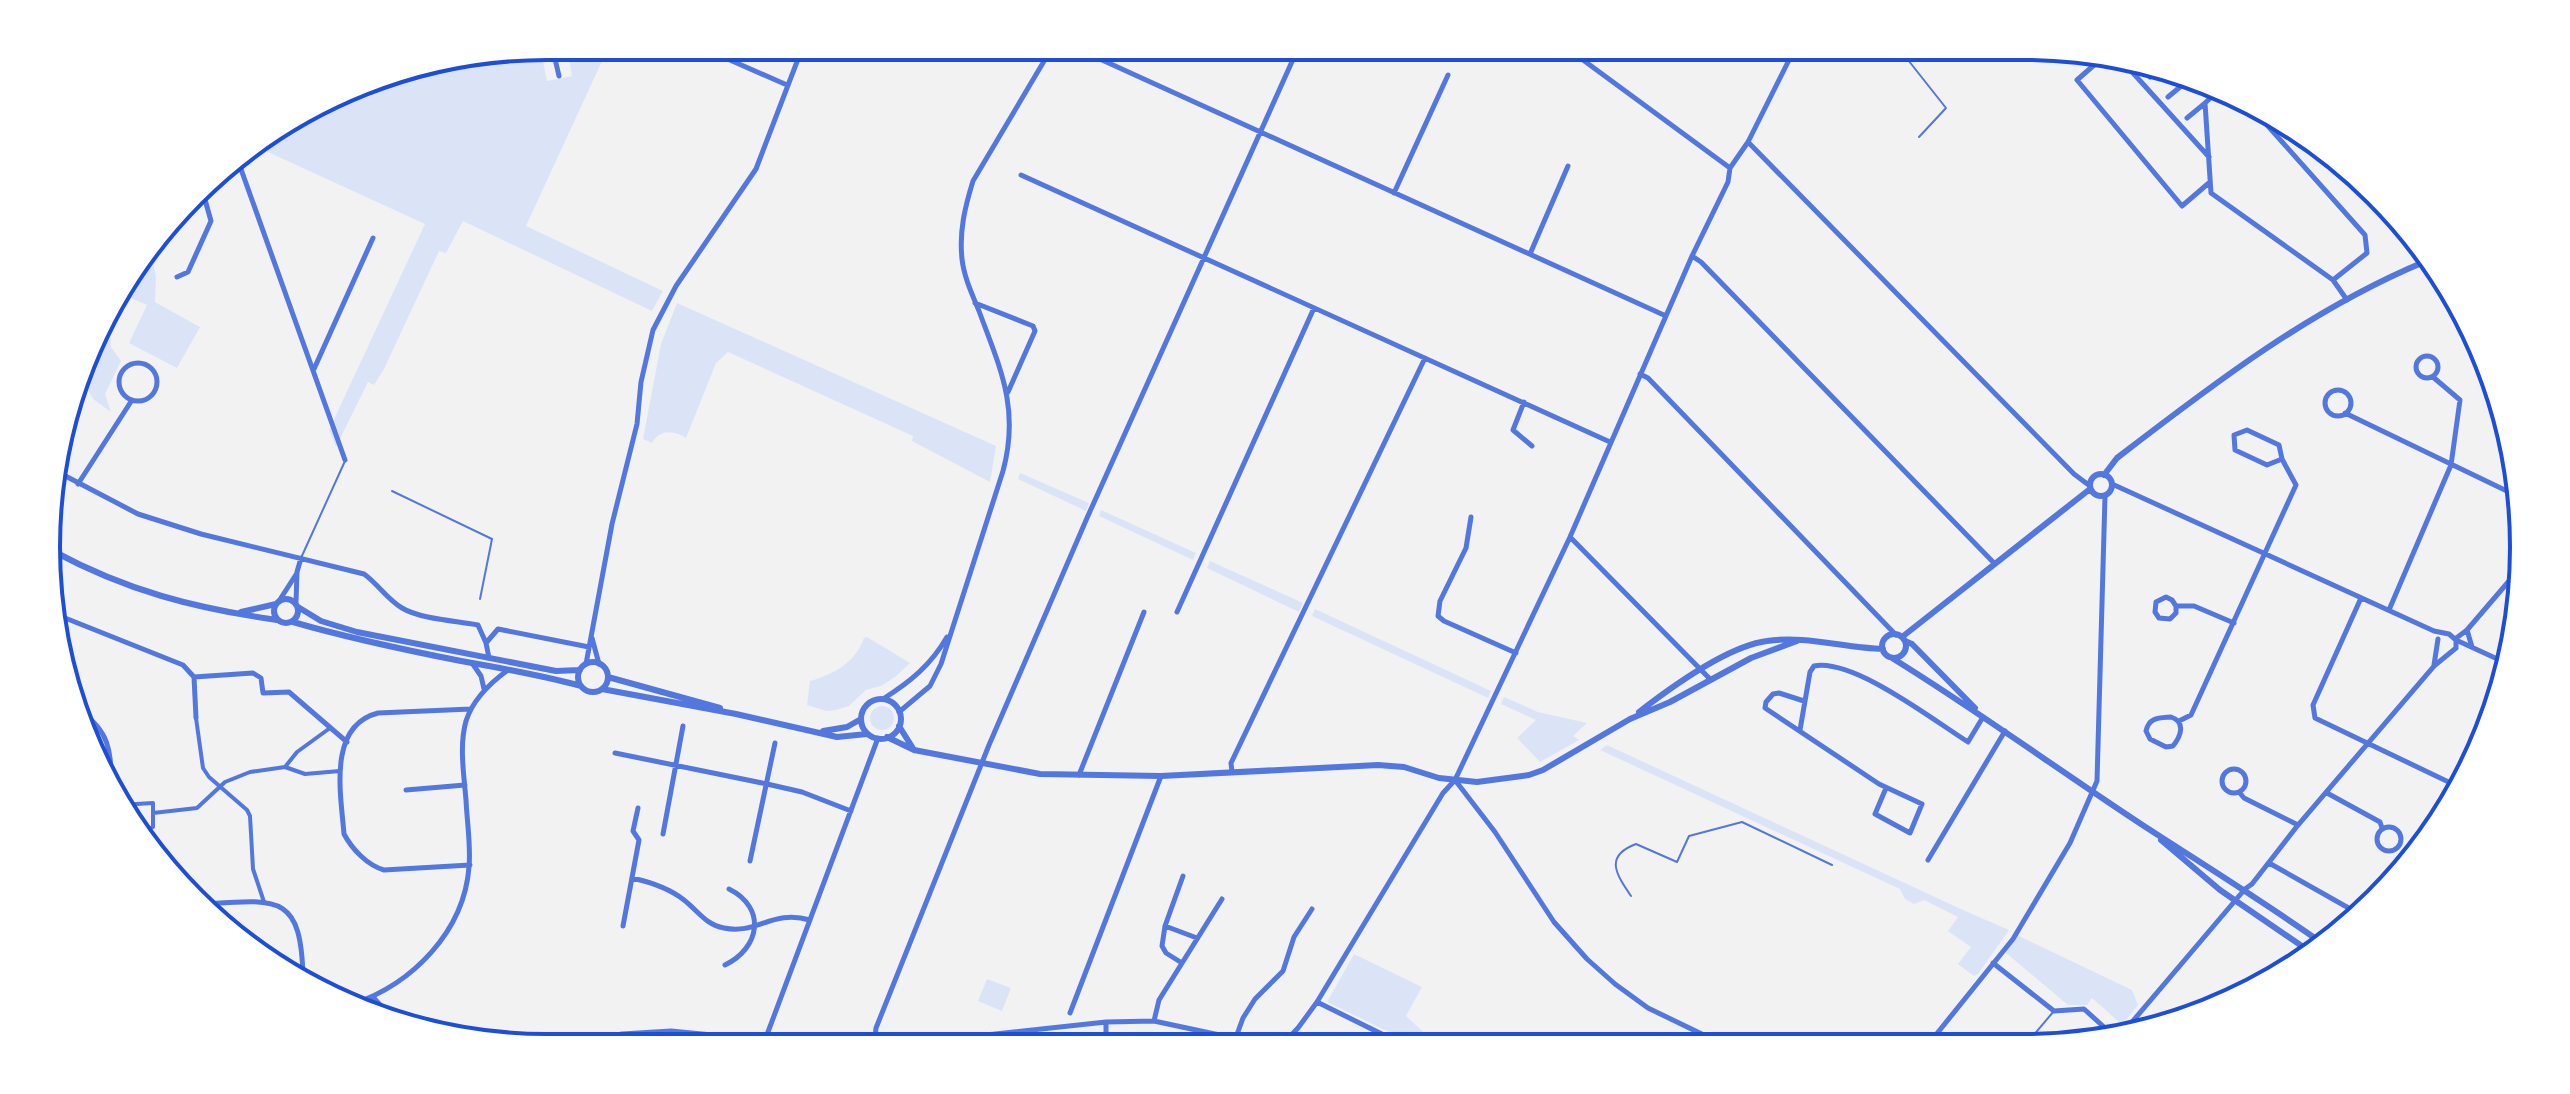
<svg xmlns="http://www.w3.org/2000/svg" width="2570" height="1094" font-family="'Exo 2',sans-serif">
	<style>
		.green { fill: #dbe4f7 }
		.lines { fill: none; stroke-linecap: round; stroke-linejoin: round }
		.service { stroke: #5277de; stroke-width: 2 }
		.pedestrian { stroke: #5277de; stroke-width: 4 }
		.minor { stroke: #5277de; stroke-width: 5 }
		.tertiary { stroke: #5277de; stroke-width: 6 }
		.secondary { stroke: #1d4ed8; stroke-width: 7 }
		.rim { fill: none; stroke: #1d4ed8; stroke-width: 4 }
	</style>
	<rect width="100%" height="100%" fill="#f2f2f2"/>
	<path class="green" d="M567,46H609L526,226L663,291L652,311L463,221L446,253L439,251L384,369L374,385L368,382L336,447L329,430L425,224L257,147L386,73L540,47L547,81L572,76Z
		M151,251L156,277L155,302L200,327L177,368L129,343L147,305L119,293L105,331L110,333L111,347L121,361L105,394L111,412L93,399L84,382L113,297Z
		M677,303L996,446L990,482L912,441L913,436L728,352L716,363L686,438C675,430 659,429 652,443L643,439L661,344Z
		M1020,473L1089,503L1086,511L1018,479Z
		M1101,510L1196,553L1193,560L1099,516Z
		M1210,561L1303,603L1299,612L1207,568Z
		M1315,609L1491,691L1488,698L1312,616Z
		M867,637L910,663L895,677L881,686L866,690L849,706L836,710L826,711L807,705L810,681C834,674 855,663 864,638Z
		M1504,697L1538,712L1587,723L1573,736L1579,740L1540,762L1517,738L1536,720L1501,704Z
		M870 718a12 12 0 1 1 24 0a12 12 0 1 1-24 0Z
		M1607,745L1963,910L2009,930L1978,974L1974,976L1958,964L1971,947L1948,931L1958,917L1924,900L1914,904L1905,899L1900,889L1600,750Z
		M2017,935L2132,990L2138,1005L2126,1020L2119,1022L2092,998L2087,1005H2068L2005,952Z
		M1354,954L1422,987L1406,1016L1432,1040L1429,1046H1418L1327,1002Z
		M987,979L1011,988L1002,1011L978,1001Z"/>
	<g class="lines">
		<path class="service" d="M1897,46L1946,108L1919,137
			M392,491L492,539L480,599
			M301,558L345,461
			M1631,896C1616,874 1604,856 1636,844L1677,862L1689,836L1742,822L1832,865
			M2026,1044L2054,1011"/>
		<path class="pedestrian" d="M196,718L203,768L209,777L247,810L250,816L253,869L264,902
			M285,767L305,774L340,771
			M120,805L153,803V827L143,832
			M153,813L197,808L225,782L250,772L285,767L297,752L330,728"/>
		<path class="minor" d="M552,46L559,76
			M1564,46L1730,168
			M1080,50L1666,316
			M714,53L787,85
			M2101,59L2077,80L2182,206L2210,182
			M2124,63L2209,157
			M2150,77L2160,69
			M2217,92L2205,103L2211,193L2333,280L2347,300
			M2168,97L2192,77
			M2259,116L2365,235L2367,253L2333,280
			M2187,118L2204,104
			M1748,142L2074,474L2090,486
			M237,158L345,460
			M1021,175L1610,442
			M1394,193L1448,75
			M1530,254L1568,166
			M1692,256L1701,262L1995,564
			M177,277L188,272L211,221L202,189
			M975,303L1033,326L1035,331L1008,392
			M2416 367a11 11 0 1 1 22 0a11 11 0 1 1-22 0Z
			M119 382a19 19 0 1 1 38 0a19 19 0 1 1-38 0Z
			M314,369L373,238
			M1640,374L1648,378L1896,635
			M2325 403a13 13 0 1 1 26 0a13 13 0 1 1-26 0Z
			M1524,402L1513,430L1532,446
			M2345,413L2511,493L2522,509
			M54,470L138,514L201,534L364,574C378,584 387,599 402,608C420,619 457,621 478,625L486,643
			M78,484L132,400
			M2112,484L2434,631L2449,634L2456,640V648
			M1471,517L1466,548L1440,601L1438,616L1444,621L1516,653
			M1570,537L1710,679
			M2361,598L2313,705L2315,718L2459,787
			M279,601L297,573
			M296,602L297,572L301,558
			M2176,606V613L2170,619L2159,618L2155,612L2156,602L2166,597L2172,600L2176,606H2194L2234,623
			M2389,610L2451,465L2460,400L2433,377
			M1177,612L1314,308
			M55,614L183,665L194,677L253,673L261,678L263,693L289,692L347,742
			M2467,630L2472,647
			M592,638L599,664
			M2455,639L2467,630L2515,574
			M2456,640L2504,662
			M489,658L486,643L498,629L589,647
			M472,663L481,676L484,689
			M586,664L612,524L637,424L641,382L653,330L676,286L756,169L803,46
			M2434,665L2438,639
			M194,677L196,718
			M883,699C910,682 931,665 947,637
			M1804,701L1779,693L1773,694L1766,702L1765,708L1879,784L1922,804L1910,833L1875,814L1886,788
			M80,711C114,734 110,757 112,794
			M899,712L930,686L941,664L1003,471C1020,408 1000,368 979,311C972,294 964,277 962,259C959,231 965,207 973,181L1053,46
			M2171,717C2186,722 2181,736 2173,746L2166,747L2150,739L2146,731C2149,717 2159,718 2171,717Z
			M2179,721L2191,715L2296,485L2282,459L2279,445L2247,430L2234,435L2235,450L2267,465L2282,459
			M1800,730L1810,672L1814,666C1853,658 1933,720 1968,742L1983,717
			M615,753L767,784L802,792L851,811
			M2472,759L2469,752L2472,742L2483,737
			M2222 781a12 12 0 1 1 24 0a12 12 0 1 1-24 0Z
			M1232,772L1231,763L1425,358
			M1079,775L1144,612
			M1455,780L1495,832L1554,922L1587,959L1615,984L1648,1008L1708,1037L1748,1045
			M406,790L465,785
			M2239,792L2244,798L2298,825
			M2327,793L2380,822L2382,828
			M2377 839a12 12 0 1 1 24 0a12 12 0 1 1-24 0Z
			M663,834L683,726
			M1928,860L2005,731
			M750,861L775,743
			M2269,863L2361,915
			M470,865L384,870C367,865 352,849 344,834C341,795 327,726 378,713L471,709
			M632,878C650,882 669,888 684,900C698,911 706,925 724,928C757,935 772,909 810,920
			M206,904C279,899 301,895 303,977
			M623,926L639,840L633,831L638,808
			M1165,926L1197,938
			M1182,963L1166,953L1162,946L1165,926L1183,876
			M1993,963L2054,1011L2084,1009L2115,1037
			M725,965C760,948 767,908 729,889
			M373,997L396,1023
			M1317,1002L1406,1046
			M353,1004C412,984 464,932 469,867C471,846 467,822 466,800C464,775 459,746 466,721C473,699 490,683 508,670
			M1070,1013L1161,776
			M1154,1021L1159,1000L1222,899
			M448,1032L467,1030
			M2121,1035L2245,889L2252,884L2298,825L2434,666L2456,648
			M1935,1036L2013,939L2070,843L2097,781L2105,496
			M1236,1037L1243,1018L1255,999L1283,971L1294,937L1312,909
			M765,1040L878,738
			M511,1042L554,1046L622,1034L671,1031L765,1040L931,1041L1106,1022L1154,1021L1271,1046
			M1106,1046V1022
			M1281,1046L1298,1028L1317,1002L1443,793L1455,780L1570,537L1692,256L1728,182L1730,168L1748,142L1796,46
			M874,1047L876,1028L989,745L1087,518L1299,46
			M1005,1047L1006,1034
			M653,1048V1033"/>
		<path class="tertiary" d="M2090 485a11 11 0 1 1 22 0a11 11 0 1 1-22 0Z
			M2104,475L2117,458C2213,384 2311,309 2424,262
			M53,551C127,591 194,608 277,620
			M274 611a12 12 0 1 1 24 0a12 12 0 1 1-24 0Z
			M298,607L321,621L357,632L556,671L580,670
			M241,612L276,604
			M293,622C348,638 405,650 461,661C501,668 541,675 581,686
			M1882 646a12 12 0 1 1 24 0a12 12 0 1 1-24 0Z
			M1902,637L2090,489
			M1905,641L1912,644L1975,708
			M1892,658C1978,711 2060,771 2144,826C2204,865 2264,902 2322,943
			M578 677a15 15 0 1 1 30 0a15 15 0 1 1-30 0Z
			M608,677L720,708
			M602,689L736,714L837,737L867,734
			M861 719a20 20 0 1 1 40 0a20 20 0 1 1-40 0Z
			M1639,712C1670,688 1728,646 1767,641C1804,635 1845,648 1883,649
			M899,726L914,750
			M823,731L847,727L861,719
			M887,737L914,750L1040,774L1161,776L1378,765L1404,767L1439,778L1477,782L1529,775L1543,770L1630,719L1670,702L1751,658L1797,641
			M2161,840L2220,890L2309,951"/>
		<path class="secondary" d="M2465,316L2472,326"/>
	</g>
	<path d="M0 0H2570V1094H0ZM547 60H2023A487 487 0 0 1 2510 547V547A487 487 0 0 1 2023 1034H547A487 487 0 0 1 60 547V547A487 487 0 0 1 547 60Z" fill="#fff" fill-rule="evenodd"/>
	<path class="rim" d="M547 60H2023A487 487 0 0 1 2510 547V547A487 487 0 0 1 2023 1034H547A487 487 0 0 1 60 547V547A487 487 0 0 1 547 60Z"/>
</svg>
